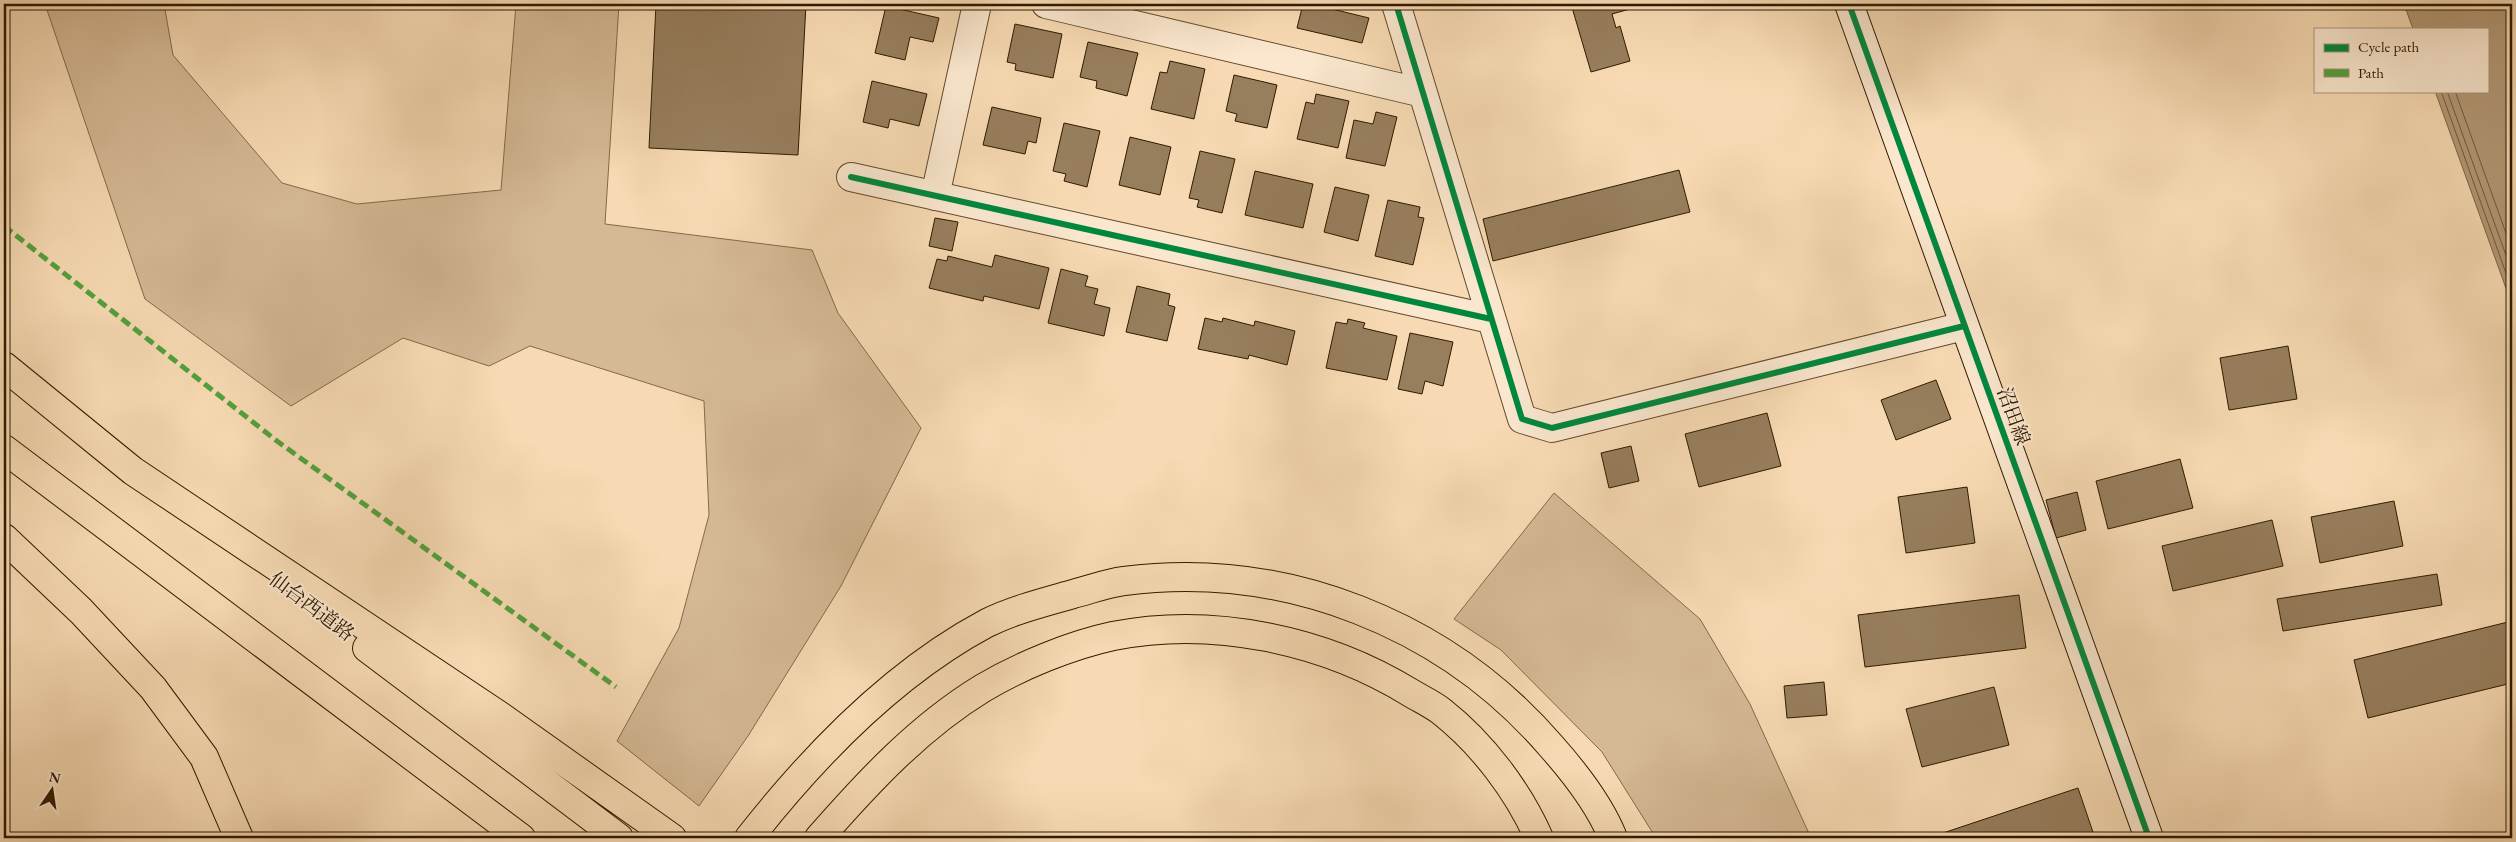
<svg xmlns="http://www.w3.org/2000/svg" width="2516" height="842" font-family="'EB Garamond','Noto Serif JP',serif">
	<style>
		.green { fill: #d5b995; stroke: #826a4a }
		.water { fill: #b39976; stroke: #7e6647 }
		.lines { fill: none; stroke-linecap: round; stroke-linejoin: round }
		.shore { stroke: #715a3b; stroke-width: 1 }
		.building { fill: #977e5d; stroke: #2f1a00 }
		.street-casing { stroke: #614a2d; stroke-width: 30 }
		.secondary-casing { stroke: #2f1a00; stroke-width: 30 }
		.highway-casing { stroke: #2f1a00; stroke-width: 30 }
		.street { stroke: #fae7ce; stroke-width: 28 }
		.secondary { stroke: #fae7ce; stroke-width: 28 }
		.highway { stroke: #f7dab3; stroke-width: 28 }
		.quiet { stroke: #52a13c; stroke-width: 5; stroke-dasharray: 10 5; stroke-linecap: butt }
		.cycleway-casing { stroke: #fae7ce; stroke-width: 9 }
		.cycleway { stroke: #00873e; stroke-width: 6 }
		.labels { text-anchor: middle; dominant-baseline: central; stroke-width: 4; stroke-linejoin: round; paint-order: stroke }
		.street-label { font-size: 20px; fill: #2f1a00; stroke: #fae7ce }
	</style>
	<rect width="100%" height="100%" fill="#f7dab3"/>
	<filter id="stains"><feTurbulence type="fractalNoise" baseFrequency=".004" numOctaves="4"/><feColorMatrix values="0 0 0 0 .2 0 0 0 0 .09 0 0 0 0 .02 0 0 0 .5 -.17"/></filter>
	<radialGradient id="worn" r=".72"><stop offset=".6" stop-color="#630" stop-opacity="0"/><stop offset="1" stop-color="#630" stop-opacity=".3"/></radialGradient>
	<path class="green" d="M45,4H164L173,55L282,183L357,204L501,190L516,4H619L605,224L812,250L838,313L921,428L841,586L748,736L699,806L617,741L679,628L709,515L704,401L530,346L489,366L403,338L291,406L145,299Z
		M1554,493L1700,619L1750,704L1811,838H1656L1602,752L1501,650L1454,619Z"/>
	<path class="water" d="M2404,4H2512V305L2435,91H2487V29H2413Z"/>
	<g class="lines">
		<path class="shore" d="M2441,91L2512,290
			M2447,91L2512,272
			M2455,91L2512,250"/>
	</g>
	<path class="building" d="M656,4H806L798,155L649,148Z
		M1303,4H1334L1332,9L1369,18L1362,43L1297,28Z
		M1571,4H1648L1612,14L1616,28L1620,26L1630,61L1591,72Z
		M886,6L939,18L933,42L910,37L905,60L875,53Z
		M1015,24L1062,34L1053,78L1015,70L1016,64L1007,62Z
		M1088,42L1138,53L1127,96L1096,88L1097,81L1080,77Z
		M1170,61L1205,69L1194,119L1151,109L1160,72L1167,73Z
		M1234,75L1277,85L1267,128L1235,121L1237,114L1226,111Z
		M872,81L927,94L919,126L890,119L888,128L863,122Z
		M1316,94L1349,101L1338,148L1297,139L1306,102L1314,104Z
		M992,107L1041,118L1036,143L1028,141L1025,154L983,145Z
		M1376,112L1397,117L1385,166L1346,158L1354,120L1373,124Z
		M1064,123L1100,131L1087,187L1064,181L1066,174L1053,171Z
		M1130,137L1171,147L1160,195L1119,185Z
		M1200,151L1235,159L1222,213L1197,207L1199,200L1189,198Z
		M1679,170L1690,212L1493,261L1483,219Z
		M1255,171L1313,184L1303,228L1245,215Z
		M1335,187L1369,195L1358,241L1324,232Z
		M1388,200L1420,207L1418,217L1424,218L1413,265L1375,256Z
		M935,218L958,222L952,251L929,246Z
		M995,255L1049,268L1039,309L984,296L983,301L929,288L937,259L947,261L948,256L992,267Z
		M1061,269L1088,276L1085,286L1098,289L1094,304L1110,308L1104,336L1048,323Z
		M1137,286L1170,294L1168,305L1175,307L1167,341L1126,332Z
		M1205,318L1222,322L1223,318L1254,326L1255,321L1295,331L1287,365L1249,355L1248,359L1198,349Z
		M1348,319L1365,323L1363,328L1397,336L1387,380L1326,368L1336,322L1347,324Z
		M1410,333L1453,342L1443,386L1425,381L1422,394L1398,389Z
		M2288,346L2297,399L2229,410L2220,358Z
		M1936,380L1951,419L1896,440L1881,400Z
		M1767,413L1781,466L1699,487L1685,434Z
		M1631,446L1639,481L1609,488L1601,453Z
		M2180,459L2193,508L2108,529L2096,481Z
		M1967,487L1975,543L1906,553L1898,497Z
		M2077,492L2086,530L2056,538L2046,500Z
		M2394,501L2403,546L2320,563L2311,517Z
		M2272,520L2283,566L2173,591L2162,546Z
		M2437,574L2442,605L2283,631L2277,599Z
		M2019,595L2026,648L1865,667L1858,615Z
		M2512,621V683L2368,718L2354,660Z
		M1824,682L1827,715L1787,718L1784,686Z
		M1994,687L2009,745L1922,767L1906,709Z
		M2078,788L2095,838H1928Z"/>
	<g class="lines">
		<g class="street-casing">
			<path id="street" d="M1046,4L1423,93
				M1396,4L1522,419L1552,428L1964,326
				M851,177L1491,319
				M935,196L977,4"/>
		</g>
		<g class="secondary-casing">
			<path id="secondary" d="M1849,4L2149,838"/>
		</g>
		<g class="highway-casing">
			<path id="highway" d="M4,366L133,471L500,716L672,838
				M4,449L521,838
				M4,538L81,611L153,688L204,757L239,838
				M367,648L619,838
				M749,838C814,755 893,673 987,623C1013,610 1045,602 1073,594C1089,590 1107,583 1124,581C1285,560 1446,624 1551,746C1575,773 1600,805 1613,838
				M819,838C868,782 919,727 983,688C1020,666 1071,645 1113,636C1213,616 1325,640 1411,693C1421,699 1432,704 1441,711C1483,744 1518,791 1539,838"/>
		</g>
		<use href="#street" class="street"/>
		<use href="#secondary" class="secondary"/>
		<use href="#highway" class="highway"/>
		<path class="quiet" d="M4,226L277,441L616,687"/>
		<g class="cycleway-casing">
			<path id="cycleway" d="M1396,4L1522,419L1552,428L1964,326
				M1849,4L2149,838
				M851,177L1491,319"/>
		</g>
		<use href="#cycleway" class="cycleway"/>
	</g>
	<g class="labels">
		<g class="street-label">
			<text transform="translate(2014 416) rotate(70)">沼田線</text>
			<text transform="translate(312 606) rotate(37)">仙台西道路</text>
		</g>
	</g>
	<rect width="2516" height="842" fill="none" stroke="#f7dab3" stroke-width="20"/>
	<rect x="5" y="5" width="2506" height="832" fill="none" stroke="#2f1a00" stroke-width="2.5"/>
	<rect x="10" y="10" width="2496" height="822" fill="none" stroke="#2f1a00"/>
	<rect x="2314" y="28" width="175" height="65" fill="#fae7ce" stroke="#a9957c"/>
	<rect x="2324" y="44" width="25" height="8" fill="#00873e" stroke="#a9957c"/>
	<text x="2358" y="52" font-size="15" fill="#2f1a00">Cycle path</text>
	<rect x="2324" y="69" width="25" height="8" fill="#52a13c" stroke="#a9957c"/>
	<text x="2358" y="78" font-size="15" fill="#2f1a00">Path</text>
	<g transform="translate(52 790) rotate(13)" stroke="#fae7ce" stroke-width="4" paint-order="stroke">
	<path d="M0-4L9 19L0 12L-9 19Z" fill="#2f1a00"/>
	<text y="-8" font-size="14" font-weight="bold" text-anchor="middle" fill="#2f1a00">N</text>
	</g>
	<rect width="100%" height="100%" filter="url(#stains)"/>
	<rect width="100%" height="100%" fill="url(#worn)"/>
</svg>
